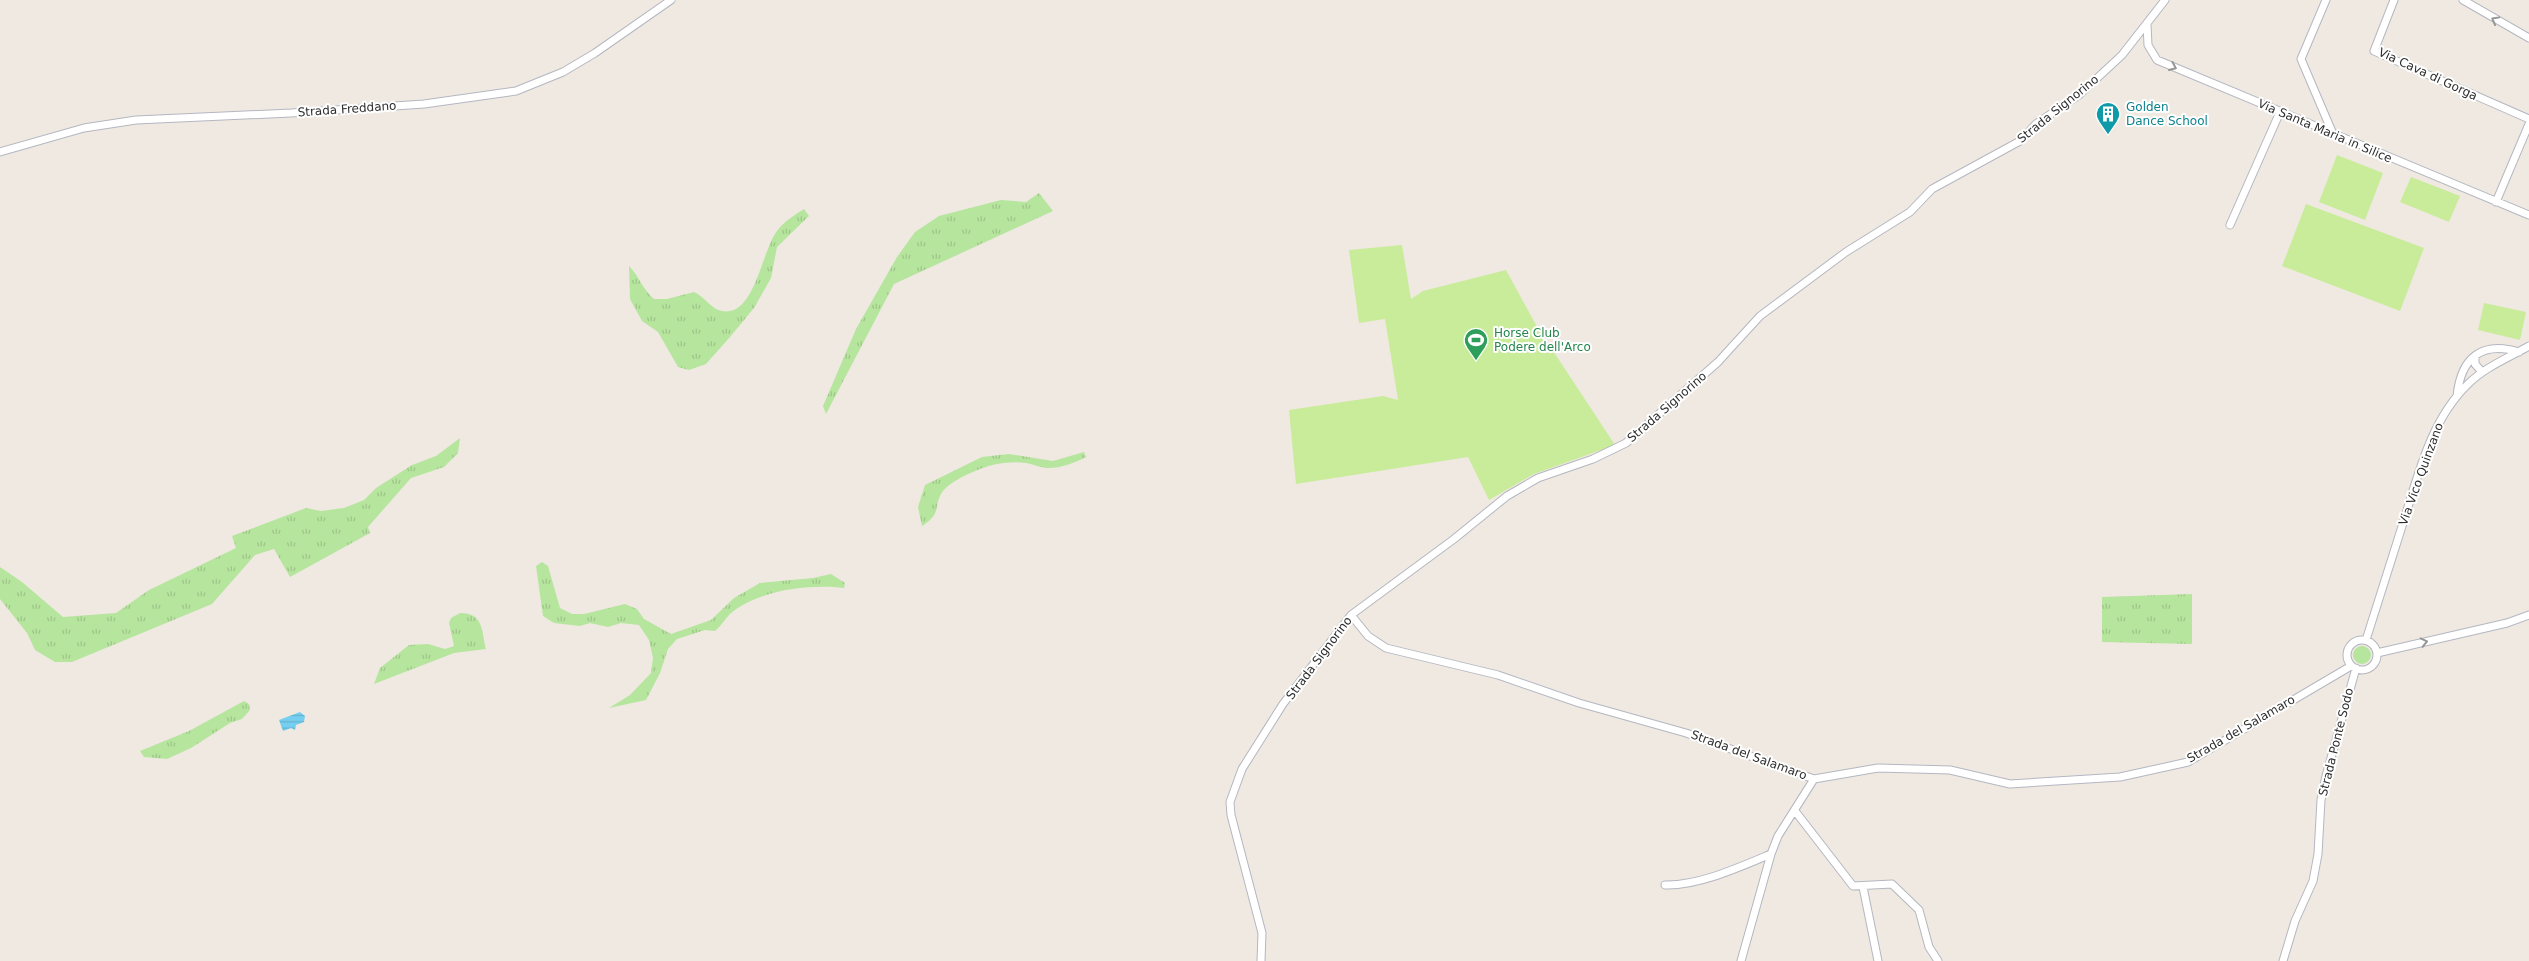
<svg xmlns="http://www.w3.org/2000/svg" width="2529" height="961" font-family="'DejaVu Sans',sans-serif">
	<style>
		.grass { fill: url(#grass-tufts) }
		.pitch { fill: #c9ec9a }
		.water { fill: url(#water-rules) }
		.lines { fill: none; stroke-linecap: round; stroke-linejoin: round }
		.street-casing { stroke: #b4b7c1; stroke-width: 9 }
		.street { stroke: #fff; stroke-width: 7 }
		.oneway { stroke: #969696 }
		.labels { text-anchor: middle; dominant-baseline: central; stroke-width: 4; stroke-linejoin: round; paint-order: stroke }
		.street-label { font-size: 12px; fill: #2e2e2e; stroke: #fff }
		.culture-label { font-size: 12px; fill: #0d838f; stroke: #fff; text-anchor: start }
		.leisure-label { font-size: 12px; fill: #27864d; stroke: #fff; text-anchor: start }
	</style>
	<defs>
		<pattern id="grass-tufts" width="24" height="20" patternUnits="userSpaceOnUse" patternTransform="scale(1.25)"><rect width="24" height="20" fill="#b6e59e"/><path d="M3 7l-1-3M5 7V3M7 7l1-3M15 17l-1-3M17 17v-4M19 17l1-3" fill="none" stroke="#9dc588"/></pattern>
		<pattern id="water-rules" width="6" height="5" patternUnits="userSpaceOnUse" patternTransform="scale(1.25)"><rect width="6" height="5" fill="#75cff0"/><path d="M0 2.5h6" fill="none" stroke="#66b2ce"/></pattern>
	</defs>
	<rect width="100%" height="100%" fill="#efe9e1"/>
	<path class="grass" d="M1039,193L1053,211L894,284L826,414L823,406L856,329L897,257L915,232L939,216L1001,200L1026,202Z
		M804,209L809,216L777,247L771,278L754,308L730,337L706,364L689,370L678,367L658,332L642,321L630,299L629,266C639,276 643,290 654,299H667L694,292C704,296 712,310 722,311C755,317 761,252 777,231C784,221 795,215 804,209Z
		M460,438L458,453L444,467L411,478L368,527L370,533L290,577L274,549L255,555L212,604L72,662H55L35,650L27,633L0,599V567L22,582L63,617L116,613L149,590L236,548L232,536L306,508L321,511L344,508L364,500L376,488L412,465L436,456Z
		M1084,452L1086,457C1074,463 1062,468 1048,468C1041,468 1033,464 1026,463C1010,461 995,463 980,469C968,474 948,482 941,494C933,509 942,513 922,526L918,507L925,485L982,457L1009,454L1053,461Z
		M542,562L548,566L560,608L572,614H584L625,604L637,609L644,619L671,634L711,620L734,598L760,583L813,578L831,574L845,583L844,588C809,584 758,590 730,614C725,619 721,626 715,631L705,630L677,639L668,649L660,673L646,700L609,708L630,695L651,673L653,658L649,640L639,625L621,623L608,627L590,623L580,626L554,623L543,616L536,566Z
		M2192,594V644L2102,642V597Z
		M460,613C484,613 481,630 486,649L454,653L374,684L380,668L409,645L428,644L445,649L454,646L449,623L451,618Z
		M2353 655a9 9 0 1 1 18 0a9 9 0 1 1-18 0Z
		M244,701L249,704L250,710L242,719L230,723L191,748L167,759L144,757L140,751L189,731Z"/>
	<path class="pitch" d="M2337,155L2360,164L2342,211L2319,202Z
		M2360,164L2383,173L2365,220L2342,211Z
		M2411,177L2460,196L2449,222L2400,202Z
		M2306,204L2424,248L2400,311L2282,266Z
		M1402,245L1411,299L1423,291L1506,270L1536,325L1615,445L1534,474L1489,500L1468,457L1296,484L1289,410L1383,396L1398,400L1385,319L1359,323L1349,250Z
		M2484,303L2526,312L2520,340L2478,330Z"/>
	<path class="water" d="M300,712L305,716L304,722L296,725L295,730L291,728L283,731L279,720Z"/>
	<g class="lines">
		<g class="street-casing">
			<path id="street" d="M2326,0L2301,59L2333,134
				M2394,0L2374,51L2529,119
				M2463,0L2529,38
				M2147,24L2148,45L2157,60L2529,215
				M0,152L84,128L136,120L291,113L424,104L516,91L563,72L595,53L671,0
				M2496,202L2529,124
				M2230,225L2280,112
				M2475,356V364L2482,372
				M2457,396C2461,357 2482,341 2519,352
				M1351,615L1368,636L1386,648L1498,675L1579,703L1686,733L1814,779L1878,768L1950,770L2010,784L2120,777L2188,762L2351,666
				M2347 655a15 15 0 1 1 30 0a15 15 0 1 1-30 0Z
				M2366,640C2379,600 2391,560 2404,520C2419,472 2431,420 2468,384C2485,367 2508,358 2529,346
				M2377,653L2507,623L2529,615
				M1795,811L1853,886L1892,884L1919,910L1929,947L1938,961
				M1665,885C1698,886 1740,867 1771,854L1778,836L1814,779
				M1863,887L1878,961
				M1261,961L1262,933L1231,815L1230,802L1242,769L1283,704L1351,615L1454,539L1507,496L1538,478L1593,459L1626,443L1718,362L1760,316L1846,252L1910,212L1932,189L2020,141L2036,124L2079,95L2122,55L2165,0
				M1741,961L1771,854
				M2283,961L2295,921L2313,881L2318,854L2321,800L2326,776L2356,668"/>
		</g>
		<use href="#street" class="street"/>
	</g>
	<defs><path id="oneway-chevron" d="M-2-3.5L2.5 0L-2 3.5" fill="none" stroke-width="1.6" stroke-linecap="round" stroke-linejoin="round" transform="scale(1.25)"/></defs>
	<g class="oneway">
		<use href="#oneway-chevron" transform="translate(2495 20) rotate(-151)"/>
		<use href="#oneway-chevron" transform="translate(2173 67) rotate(24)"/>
		<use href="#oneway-chevron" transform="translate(2424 642) rotate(-13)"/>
	</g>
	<defs>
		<g id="building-pin" transform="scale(1.25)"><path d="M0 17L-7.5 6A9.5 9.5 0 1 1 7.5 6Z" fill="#0f9aa8" stroke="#fff"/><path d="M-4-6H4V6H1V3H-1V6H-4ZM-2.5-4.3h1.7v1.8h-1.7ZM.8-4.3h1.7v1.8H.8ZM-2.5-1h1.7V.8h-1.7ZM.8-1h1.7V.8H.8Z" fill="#fff"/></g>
		<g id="stadium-pin" transform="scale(1.25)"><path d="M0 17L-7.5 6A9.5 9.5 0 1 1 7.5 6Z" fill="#2e9e5b" stroke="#fff"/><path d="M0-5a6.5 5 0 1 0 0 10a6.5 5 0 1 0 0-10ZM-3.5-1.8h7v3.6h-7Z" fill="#fff"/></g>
	</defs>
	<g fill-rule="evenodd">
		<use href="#building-pin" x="2108" y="114"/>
		<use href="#stadium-pin" x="1476" y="340"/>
	</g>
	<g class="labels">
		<g class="street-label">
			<text transform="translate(2428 74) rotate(25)">Via Cava di Gorga</text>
			<text transform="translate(347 109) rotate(-4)">Strada Freddano</text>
			<text transform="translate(2058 109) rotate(-39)">Strada Signorino</text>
			<text transform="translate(2325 131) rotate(23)">Via Santa Maria in Silice</text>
			<text transform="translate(1667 407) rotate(-41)">Strada Signorino</text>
			<text transform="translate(2421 474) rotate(-70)">Via Vico Quinzano</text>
			<text transform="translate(1319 658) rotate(-53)">Strada Signorino</text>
			<text transform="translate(2241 729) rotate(-30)">Strada del Salamaro</text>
			<text transform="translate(2336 742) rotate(-76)">Strada Ponte Sodo</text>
			<text transform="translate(1749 755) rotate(20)">Strada del Salamaro</text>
		</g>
		<g class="culture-label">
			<text x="2126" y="107">Golden<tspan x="2126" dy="14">Dance School</tspan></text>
		</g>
		<g class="leisure-label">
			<text x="1494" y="333">Horse Club<tspan x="1494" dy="14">Podere dell'Arco</tspan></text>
		</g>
	</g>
</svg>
